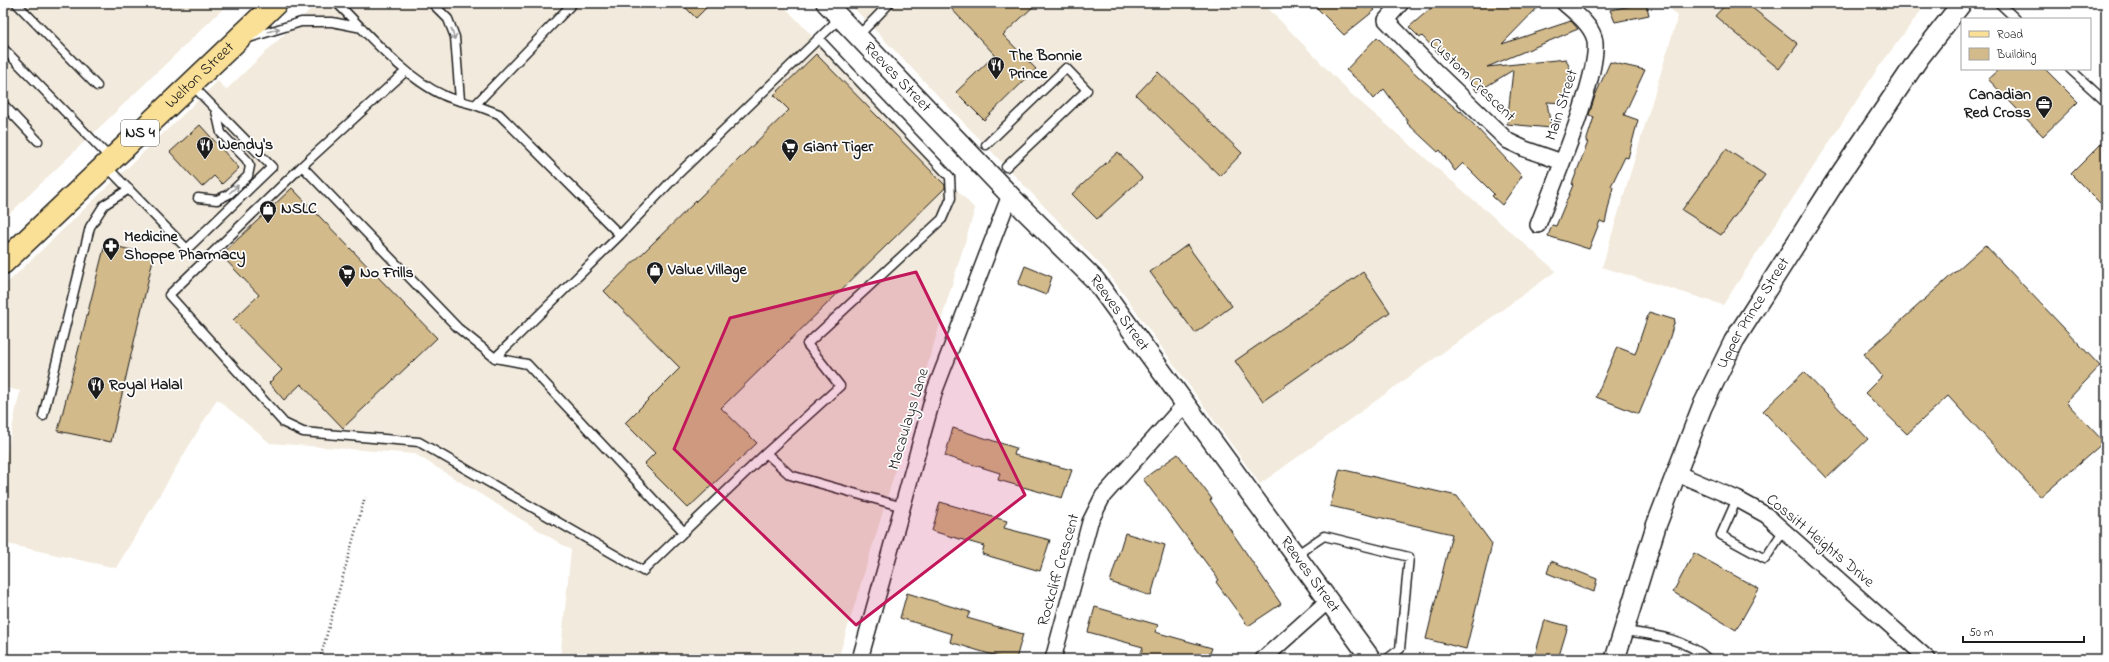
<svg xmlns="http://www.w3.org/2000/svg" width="2109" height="662" font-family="'Indie Flower',sans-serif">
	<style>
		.built { fill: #f2eadc }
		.building { fill: #d3ba8a; stroke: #1c1c1c }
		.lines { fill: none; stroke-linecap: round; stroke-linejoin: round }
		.service-casing { stroke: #1c1c1c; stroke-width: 11 }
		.minor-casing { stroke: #1c1c1c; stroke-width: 18 }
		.tertiary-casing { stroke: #1c1c1c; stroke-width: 22 }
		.primary-casing { stroke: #1c1c1c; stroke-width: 25 }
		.path { stroke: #1c1c1c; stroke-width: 2.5; stroke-dasharray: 1 3; stroke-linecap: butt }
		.service { stroke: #fff; stroke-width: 8 }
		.minor { stroke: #fff; stroke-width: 15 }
		.tertiary { stroke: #fff; stroke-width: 19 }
		.primary { stroke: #fadf96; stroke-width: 22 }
		.oneway { stroke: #999 }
		.marked { fill: #c2185b; fill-opacity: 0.2; stroke: #c2185b; stroke-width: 3; stroke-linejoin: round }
		.labels { text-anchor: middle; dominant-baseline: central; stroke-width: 3.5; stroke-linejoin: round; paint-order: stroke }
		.shield { fill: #fff; stroke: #606060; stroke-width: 1 }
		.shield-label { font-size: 15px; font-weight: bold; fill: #1c1c1c }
		.poi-label { font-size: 16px; font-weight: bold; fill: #1c1c1c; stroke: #fff; text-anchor: start }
		.street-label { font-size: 16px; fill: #1c1c1c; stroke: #fff }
	</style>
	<rect width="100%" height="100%" fill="#fff"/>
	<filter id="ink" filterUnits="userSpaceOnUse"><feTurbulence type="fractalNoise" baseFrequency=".025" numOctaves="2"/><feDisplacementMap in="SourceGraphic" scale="8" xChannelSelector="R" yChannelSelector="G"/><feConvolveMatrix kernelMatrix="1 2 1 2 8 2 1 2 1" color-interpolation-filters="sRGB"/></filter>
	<g filter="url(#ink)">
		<path class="built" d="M3,3H229L3,220Z
			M317,3H781L975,209L838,659H560L571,550L415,454L270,443L217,399L116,568L3,543V471L20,391L3,387V287L218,81L226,90Z
			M849,3H1263L1350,93L1556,271L1260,484L1109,274Z
			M1664,3H1927L1878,68L1723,305L1602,267L1678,16Z"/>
		<path class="building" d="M681,3H711L696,18Z
			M946,3H1037L1003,35L1036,69L984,120L956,92L995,55Z
			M1312,3H1367L1375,10L1344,35Z
			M1437,3H1542L1502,44L1571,21L1578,29L1487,67L1566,59L1570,69L1563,103L1547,102L1551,128L1507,124L1513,70L1477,92L1466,75L1463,77L1444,54L1441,56L1422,36L1420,38L1409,27Z
			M1646,3L1649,15L1615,22L1610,10Z
			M1727,3H1746L1798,44L1779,69L1715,16Z
			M1377,37L1419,77L1460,112L1461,111L1522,176L1502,205L1492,196L1494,194L1463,163L1455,171L1440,150L1438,152L1407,123L1408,122L1384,89L1374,99L1365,88L1366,87L1346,70Z
			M816,54L945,185V188L721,408L757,443L688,508L644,464L655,453L625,423L680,368L604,291L789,110L774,95Z
			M1610,62L1645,70L1624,115L1638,120L1628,158L1625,157L1611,186L1613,187L1605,223L1600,221L1589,249L1548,236L1552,225L1556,226L1573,185L1572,184L1588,142H1586L1594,117L1589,115L1595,96Z
			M1999,69H2045L2078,102L2043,136L1988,79Z
			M1158,72L1242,153L1220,176L1136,95Z
			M200,125L239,168L222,184L214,176L202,187L170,152Z
			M2106,139V209L2071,174Z
			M1726,149L1765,175L1721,235L1682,210Z
			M1118,152L1142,178L1097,219L1072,194Z
			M292,188L437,338L343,428L301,384L284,400L269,383L282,370L233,320L259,295L221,255Z
			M105,244L154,255L111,442L58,431Z
			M1187,245L1232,306L1195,333L1150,272Z
			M1985,245L2100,366L2066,402L2104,442L2041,497L1948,396L1907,434L1865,393L1882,376L1864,354Z
			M1025,266L1052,277L1046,295L1018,284Z
			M1363,272L1390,312L1263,401L1235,361Z
			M1649,312L1675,320L1666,350L1639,414L1596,397L1617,347L1635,354Z
			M1804,372L1868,439L1827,478L1763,411Z
			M953,428L1016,448L1014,455L1072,470L1062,498L998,480L1000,473L945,456Z
			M1178,454L1212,499L1210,500L1281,604L1248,626L1216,582L1219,580L1143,479Z
			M1340,469L1457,496L1492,544L1466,649L1426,639L1452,534L1330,506Z
			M940,502L1007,521L1004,528L1050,540L1040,571L982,554L984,546L932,531Z
			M1125,533L1165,545L1151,596L1110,582Z
			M1694,553L1759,589L1736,630L1673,592Z
			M1551,561L1597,579L1594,592L1547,573Z
			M907,593L970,612L967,618L1023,634L1016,659H1006L950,642L952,634L900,618Z
			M1095,607L1158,625L1155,632L1212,648L1208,659H1151L1140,655L1143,647L1088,632Z
			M1545,620L1568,626L1558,659H1534Z"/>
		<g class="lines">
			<g class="service-casing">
				<path id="service" d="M16,3L97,86
					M337,3C367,33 405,78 443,95C453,100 465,102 475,105L573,3
					M432,3L448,19L455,37L460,100
					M1999,3L2016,19
					M858,36L890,3
					M249,38L301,22H332L362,28
					M3,48L111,159
					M2070,69L2106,102
					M3,104L38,141
					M475,105L499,114L620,235L679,173L840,18
					M986,145L1066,68L1087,90L1006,167
					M106,166L187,249L272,167L192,85
					M302,166L406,71
					M198,198L217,200L229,194L248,176L250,166L246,159L221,133L216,111
					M620,235L495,358L458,328L302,166L169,295L284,423L303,432L419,442L643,571L766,453L840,386L807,344L942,219L951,198L950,177L818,38
					M495,358L527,364L684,532
					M43,416L90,227L104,205L129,189
					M766,453L790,475L903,507
					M1737,499L1721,535L1765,559L1784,530
					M1296,555L1324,536L1409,557L1400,649L1387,659
					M1624,631C1653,635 1685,638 1708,659"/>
			</g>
			<g class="minor-casing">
				<path id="minor" d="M1401,3L1386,20L1434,70L1508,141L1525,149L1562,162
					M1538,225C1551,190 1604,67 1594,37C1589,23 1575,13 1564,3
					M1676,473L1737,499L1766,515L1928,659
					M860,659L935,390L1010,195
					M1053,659L1090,522L1103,496L1185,404
					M1263,659L1329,600"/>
			</g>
			<g class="tertiary-casing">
				<g id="tertiary">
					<path id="s1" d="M826,3L1024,210L1095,280L1371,659"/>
					<path id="s2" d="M1615,659L1656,526L1702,407L1734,341L1835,182L1919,58L1962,3"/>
				</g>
			</g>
			<g class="primary-casing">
				<g id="primary">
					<path id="s3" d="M3,263L276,3"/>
				</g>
			</g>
			<path class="path" d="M320,659L365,497"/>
			<use href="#service" class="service"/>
			<use href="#minor" class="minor"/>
			<use href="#tertiary" class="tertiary"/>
			<use href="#primary" class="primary"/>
		</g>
		<defs><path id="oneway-shaft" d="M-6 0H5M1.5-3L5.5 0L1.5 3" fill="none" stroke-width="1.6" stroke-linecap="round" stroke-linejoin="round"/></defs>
		<g class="oneway">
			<use href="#oneway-shaft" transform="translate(274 30) rotate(-16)"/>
			<use href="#oneway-shaft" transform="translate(453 34) rotate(72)"/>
			<use href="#oneway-shaft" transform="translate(234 189) rotate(-42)"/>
		</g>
	</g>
	<path class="marked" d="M916,272L1025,495L856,625L674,449L730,318Z"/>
	<defs>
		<g id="restaurant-pin" transform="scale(0.9)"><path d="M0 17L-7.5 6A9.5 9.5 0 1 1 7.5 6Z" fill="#1c1c1c" stroke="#fff"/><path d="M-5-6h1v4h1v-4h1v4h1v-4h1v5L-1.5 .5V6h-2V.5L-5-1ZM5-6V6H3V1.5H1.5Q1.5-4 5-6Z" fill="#fff"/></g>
		<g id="office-pin" transform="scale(0.9)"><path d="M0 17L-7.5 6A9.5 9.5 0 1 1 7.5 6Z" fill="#1c1c1c" stroke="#fff"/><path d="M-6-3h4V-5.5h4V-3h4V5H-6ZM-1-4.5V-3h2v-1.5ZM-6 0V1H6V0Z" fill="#fff"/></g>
		<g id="supermarket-pin" transform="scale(0.9)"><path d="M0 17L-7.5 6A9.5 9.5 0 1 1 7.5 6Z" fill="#1c1c1c" stroke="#fff"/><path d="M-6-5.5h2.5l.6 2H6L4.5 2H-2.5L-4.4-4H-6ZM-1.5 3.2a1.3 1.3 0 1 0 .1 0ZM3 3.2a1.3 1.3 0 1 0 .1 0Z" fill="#fff"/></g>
		<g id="shop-pin" transform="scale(0.9)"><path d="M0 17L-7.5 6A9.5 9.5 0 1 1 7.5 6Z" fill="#1c1c1c" stroke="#fff"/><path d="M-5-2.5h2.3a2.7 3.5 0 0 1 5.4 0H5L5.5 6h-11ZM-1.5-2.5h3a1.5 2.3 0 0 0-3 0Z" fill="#fff"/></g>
		<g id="pharmacy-pin" transform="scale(0.9)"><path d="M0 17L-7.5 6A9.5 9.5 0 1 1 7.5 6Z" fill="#1c1c1c" stroke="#fff"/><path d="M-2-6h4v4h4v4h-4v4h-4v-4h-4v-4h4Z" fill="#fff"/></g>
	</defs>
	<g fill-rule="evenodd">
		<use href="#restaurant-pin" x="996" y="65"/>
		<use href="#office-pin" x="2044" y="104"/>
		<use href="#restaurant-pin" x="205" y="145"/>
		<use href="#supermarket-pin" x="790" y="147"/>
		<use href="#shop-pin" x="268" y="209"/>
		<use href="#pharmacy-pin" x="111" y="246"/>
		<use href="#shop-pin" x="655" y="270"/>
		<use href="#supermarket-pin" x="347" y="273"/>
		<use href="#restaurant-pin" x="96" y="385"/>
	</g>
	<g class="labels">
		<rect class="shield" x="121" y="120" width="38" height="26" rx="3"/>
		<g class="shield-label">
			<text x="140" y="133">NS 4</text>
		</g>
		<g class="poi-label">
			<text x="1009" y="56">The Bonnie<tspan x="1009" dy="18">Prince</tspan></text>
			<text x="2031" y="95" text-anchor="end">Canadian<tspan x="2031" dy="18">Red Cross</tspan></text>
			<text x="218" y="145">Wendy's</text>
			<text x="803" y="147">Giant Tiger</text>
			<text x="281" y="209">NSLC</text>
			<text x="124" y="237">Medicine<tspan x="124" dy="18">Shoppe Pharmacy</tspan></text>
			<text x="668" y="270">Value Village</text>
			<text x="360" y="273">No Frills</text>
			<text x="109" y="385">Royal Halal</text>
		</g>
		<g class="street-label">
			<text stroke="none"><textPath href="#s3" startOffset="272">Welton Street</textPath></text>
			<text stroke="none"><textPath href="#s1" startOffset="103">Reeves Street</textPath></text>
			<text transform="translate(1472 80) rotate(44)">Custom Crescent</text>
			<text transform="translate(1562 105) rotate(-72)">Main Street</text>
			<text stroke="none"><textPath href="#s2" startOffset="374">Upper Prince Street</textPath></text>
			<text stroke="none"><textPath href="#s1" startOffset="427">Reeves Street</textPath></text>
			<text transform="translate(909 419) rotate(-73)">Macaulays Lane</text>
			<text transform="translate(1820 541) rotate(40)">Cossitt Heights Drive</text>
			<text transform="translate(1059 570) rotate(-74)">Rockcliff Crescent</text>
			<text stroke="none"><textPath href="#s1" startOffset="751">Reeves Street</textPath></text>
		</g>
	</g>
	<rect width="2109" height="662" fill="none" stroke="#fff" stroke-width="16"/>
	<rect x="8" y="8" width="2093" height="646" fill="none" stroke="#1c1c1c" stroke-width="1.5" filter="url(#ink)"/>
	<rect x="1961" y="18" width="130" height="52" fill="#ffffff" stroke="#a4a4a4"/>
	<rect x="1969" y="31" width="20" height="6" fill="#fadf96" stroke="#a4a4a4"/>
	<text x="1997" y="38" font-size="12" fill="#1c1c1c">Road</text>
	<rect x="1969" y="48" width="20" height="12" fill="#d3ba8a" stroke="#a4a4a4"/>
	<text x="1997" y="58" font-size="12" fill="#1c1c1c">Building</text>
	<path d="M1963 636v6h121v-6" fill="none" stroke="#1c1c1c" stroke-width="2"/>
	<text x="1969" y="636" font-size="12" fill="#1c1c1c" stroke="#ffffff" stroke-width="3" paint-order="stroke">50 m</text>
</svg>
